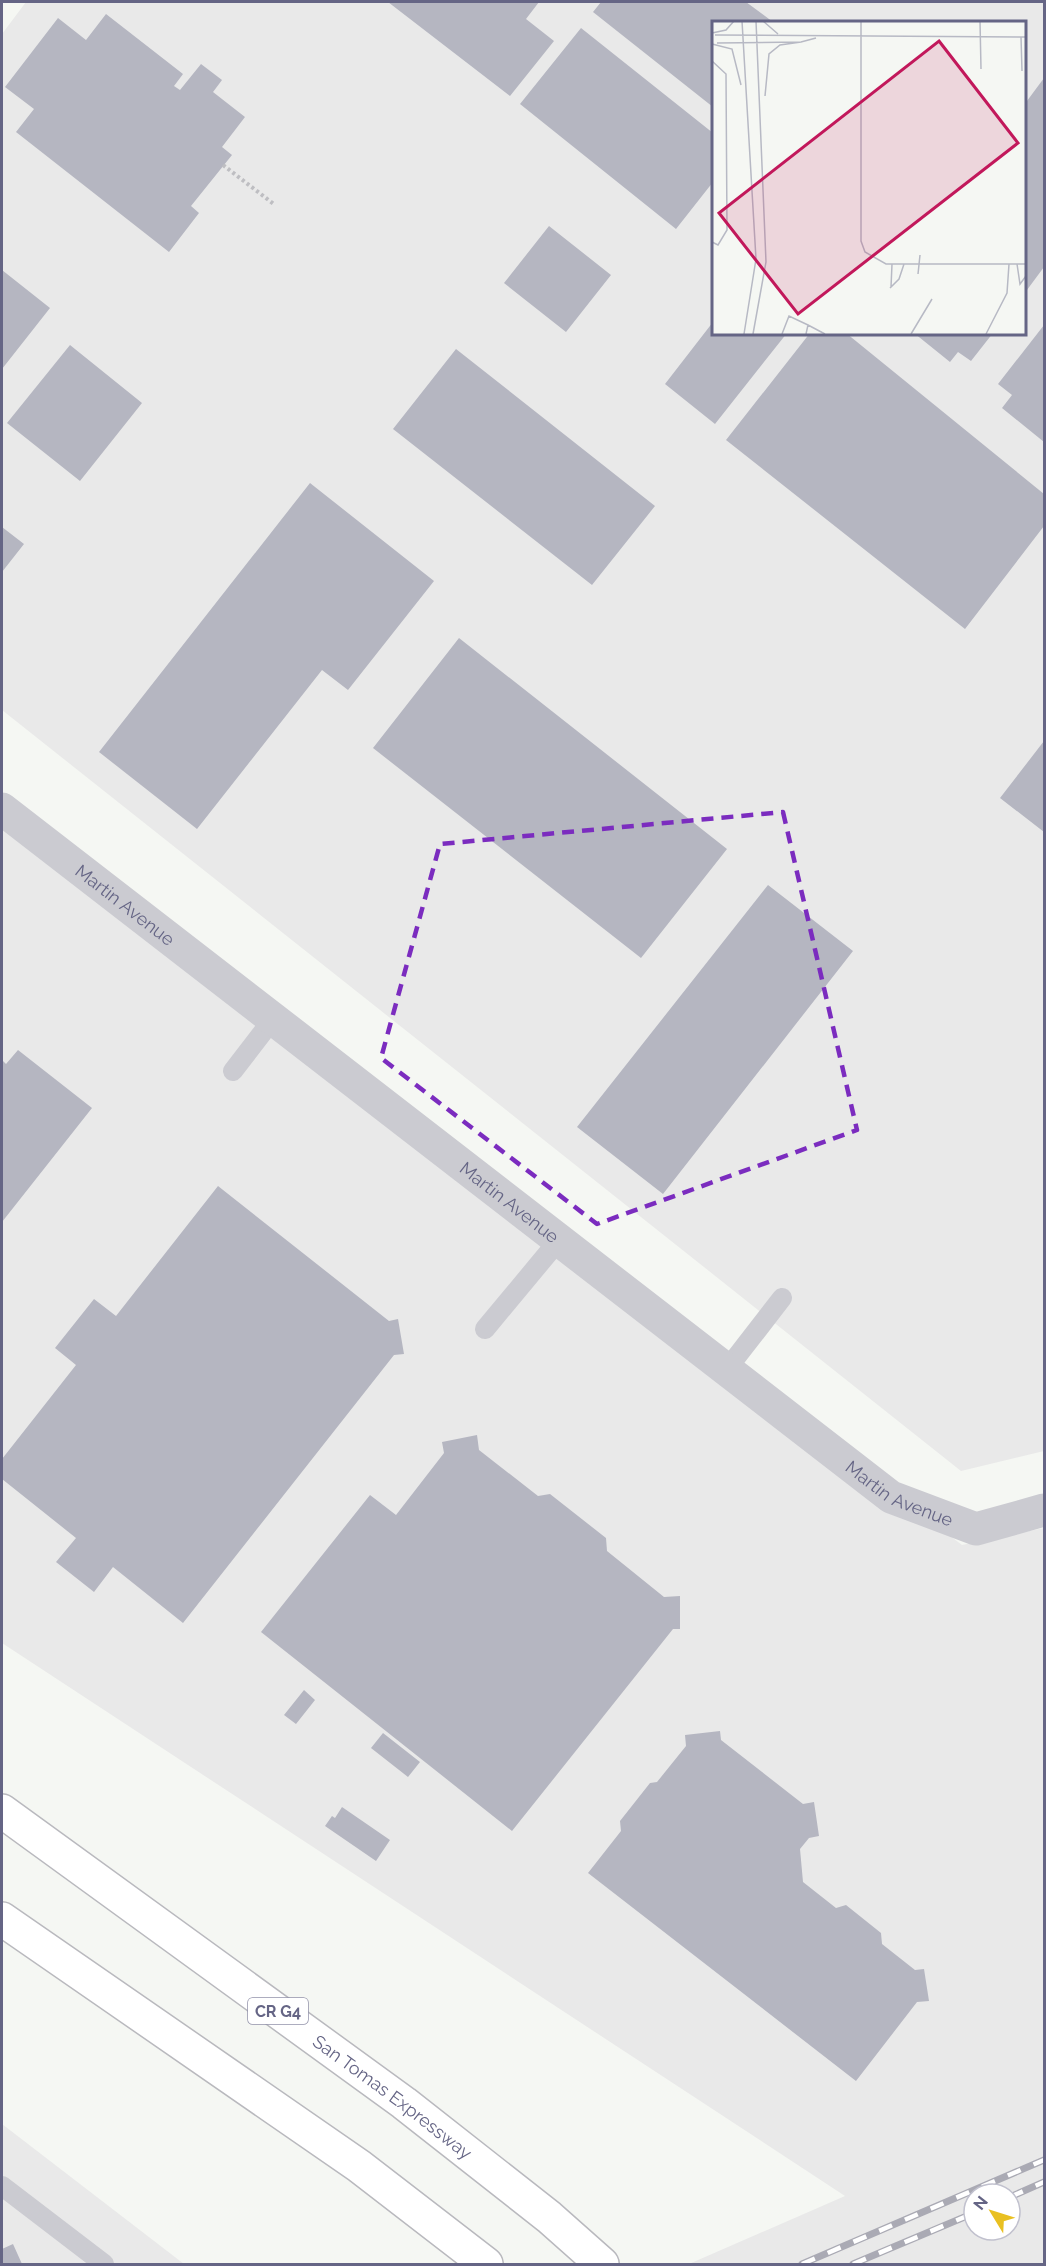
<svg xmlns="http://www.w3.org/2000/svg" width="1046" height="2266" font-family="Raleway,sans-serif">
	<style>
		.built { fill: #e9e9e9; fill-rule: evenodd }
		.building { fill: #b5b6c1 }
		.lines { fill: none; stroke-linecap: round; stroke-linejoin: round }
		.trunk-casing { stroke: #b9b9be; stroke-width: 36 }
		.path { stroke: #bebec2; stroke-width: 4; stroke-dasharray: 3 3; stroke-linecap: butt }
		.service { stroke: #cbcbd1; stroke-width: 20 }
		.tertiary { stroke: #cbcbd1; stroke-width: 33 }
		.trunk { stroke: #fff; stroke-width: 33 }
		.rail-casing { stroke: #aaaab4; stroke-width: 7 }
		.rail { stroke: #fff; stroke-width: 4.5; stroke-dasharray: 14; stroke-linecap: butt }
		.marked { fill: none; stroke: #7b2cbf; stroke-width: 4.5; stroke-dasharray: 12 8; stroke-linejoin: round }
		.labels { text-anchor: middle; dominant-baseline: central; stroke-width: 6; stroke-linejoin: round; paint-order: stroke }
		.shield { fill: #fff; stroke: #9393aa; stroke-width: 1.5 }
		.shield-label { font-size: 16px; font-weight: bold; fill: #656585 }
		.street-label { font-size: 18px; fill: #656585; stroke: #fff }
		.inset-road { fill: none; stroke: #b7b9c4; stroke-width: 1.5 }
		.view { fill: #c2185b; fill-opacity: 0.15; stroke: #c2185b; stroke-width: 3 }
		.inset-edge { fill: none; stroke: #656585; stroke-width: 3 }
	</style>
	<rect width="100%" height="100%" fill="#f5f7f3"/>
	<path class="built" d="M26,2H1044V1451L961,1471L2,710V34ZM713,22H1024V333H713Z
		M2,809L962,1545L1044,1528V2264H689L845,2196L2,1643ZM974,2194H1010V2230H974Z
		M2,2124L184,2264H2Z"/>
	<path class="building" d="M388,2H539L526,19L554,41L510,96Z
		M601,2H746L773,22H713V107L593,12Z
		M106,14L183,74L174,86L180,90L201,64L222,80L213,92L245,117L222,147L232,155L191,206L199,213L169,252L16,132L34,109L5,87L58,18L86,40Z
		M581,28L713,133V182L676,229L520,104Z
		M1044,78V267L1024,294V105Z
		M549,226L611,275L566,332L504,283Z
		M2,270L50,308L2,369Z
		M713,322V333H787L715,424L665,384Z
		M1044,325V442L1002,408L1012,395L998,384Z
		M810,333H846L1044,494V526L965,629L726,440Z
		M914,333H993L971,361L958,352L950,362Z
		M70,345L142,403L80,481L7,423Z
		M456,349L655,506L592,585L393,429Z
		M310,483L434,581L348,690L322,670L197,829L99,752Z
		M2,527L24,544L2,572Z
		M459,638L727,849L641,958L373,748Z
		M1044,741V832L1000,798Z
		M768,885L853,951L663,1194L577,1127Z
		M18,1050L92,1108L2,1222V1060L6,1064Z
		M218,1186L389,1321L398,1319L404,1354L394,1355L183,1623L113,1567L94,1592L56,1562L76,1538L2,1479V1459L76,1365L55,1348L94,1299L116,1316Z
		M477,1435L479,1450L538,1496L550,1494L606,1538L607,1551L664,1597L680,1596V1629H673L512,1831L261,1632L370,1495L396,1515L444,1453L442,1442Z
		M304,1690L315,1700L296,1724L284,1715Z
		M720,1731L721,1740L803,1804L814,1802L819,1836L809,1838L800,1849L803,1882L836,1908L846,1905L881,1933L882,1944L915,1970L924,1969L929,2001L917,2002L856,2081L588,1873L621,1831L620,1821L650,1783L657,1782L686,1746L685,1735Z
		M383,1733L420,1762L408,1777L371,1748Z
		M342,1807L390,1840L376,1861L325,1826L332,1816L335,1818Z
		M13,2244L22,2264H2V2249Z"/>
	<g class="lines">
		<g class="trunk-casing">
			<g id="trunk">
				<path id="s2" d="M2,1811L404,2103L549,2217L602,2264"/>
				<path d="M2,1919L359,2166L486,2264"/>
			</g>
		</g>
		<path class="path" d="M223,165L275,205"/>
		<path class="service" d="M233,1071L273,1019
			M485,1329L559,1240
			M727,1369L782,1298
			M2,2186L104,2264"/>
		<path class="tertiary" id="s1" d="M2,809L891,1497L976,1529L1044,1510"/>
		<use href="#trunk" class="trunk"/>
		<g class="rail-casing">
			<path id="rail" d="M1010,2197L1044,2182
				M802,2264L1044,2160
				M853,2264L974,2213"/>
		</g>
		<use href="#rail" class="rail"/>
	</g>
	<path class="marked" d="M783,812L857,1130L597,1224L381,1058L440,844Z"/>
	<g class="labels">
		<rect class="shield" x="248" y="1998" width="60" height="26" rx="4.5"/>
		<g class="shield-label">
			<text x="278" y="2011">CR G4</text>
		</g>
		<g class="street-label">
			<text stroke="none"><textPath href="#s1" startOffset="156">Martin Avenue</textPath></text>
			<text stroke="none"><textPath href="#s1" startOffset="642">Martin Avenue</textPath></text>
			<text stroke="none"><textPath href="#s1" startOffset="1130">Martin Avenue</textPath></text>
			<text stroke="none"><textPath href="#s2" startOffset="484">San Tomas Expressway</textPath></text>
		</g>
	</g>
	<g transform="translate(712 21)">
		<rect width="314" height="314" fill="#f5f7f3"/>
		<path class="inset-road" d="M30,0L44,238L32,313M51,0L66,13M149,0V220L153,231L174,243H314M268,0L269,48M0,12L14,9L22,0M3,14L314,16M309,16L310,50M5,22L89,21L104,17M0,23L20,28L29,64M0,40L14,53L15,209L6,224L0,221M53,75L57,33L68,24L89,21M314,82V120M305,243L308,263L314,255M206,253L208,234M179,266L180,243M178,267L187,258L192,243M96,304L113,313M41,313L54,241L44,0M70,313L77,295L96,304L94,313M199,313L220,278M274,313L295,272L297,243"/>
		<path class="view" d="M227,20L306,122L86,293L7,192Z"/>
		<rect width="314" height="314" class="inset-edge"/>
	</g>
	<rect width="1046" height="2266" fill="none" stroke="#656585" stroke-width="6"/>
	<g transform="translate(992 2212) rotate(308)"><circle r="28" fill="#ffffff" stroke="#c1c1ce" stroke-width="1.5"/>
	<path d="M0-4.5L10 22L0 15L-10 22Z" fill="#e9c021"/>
	<text y="-9" font-size="16" font-weight="bold" text-anchor="middle" fill="#656585">N</text>
	</g>
</svg>
